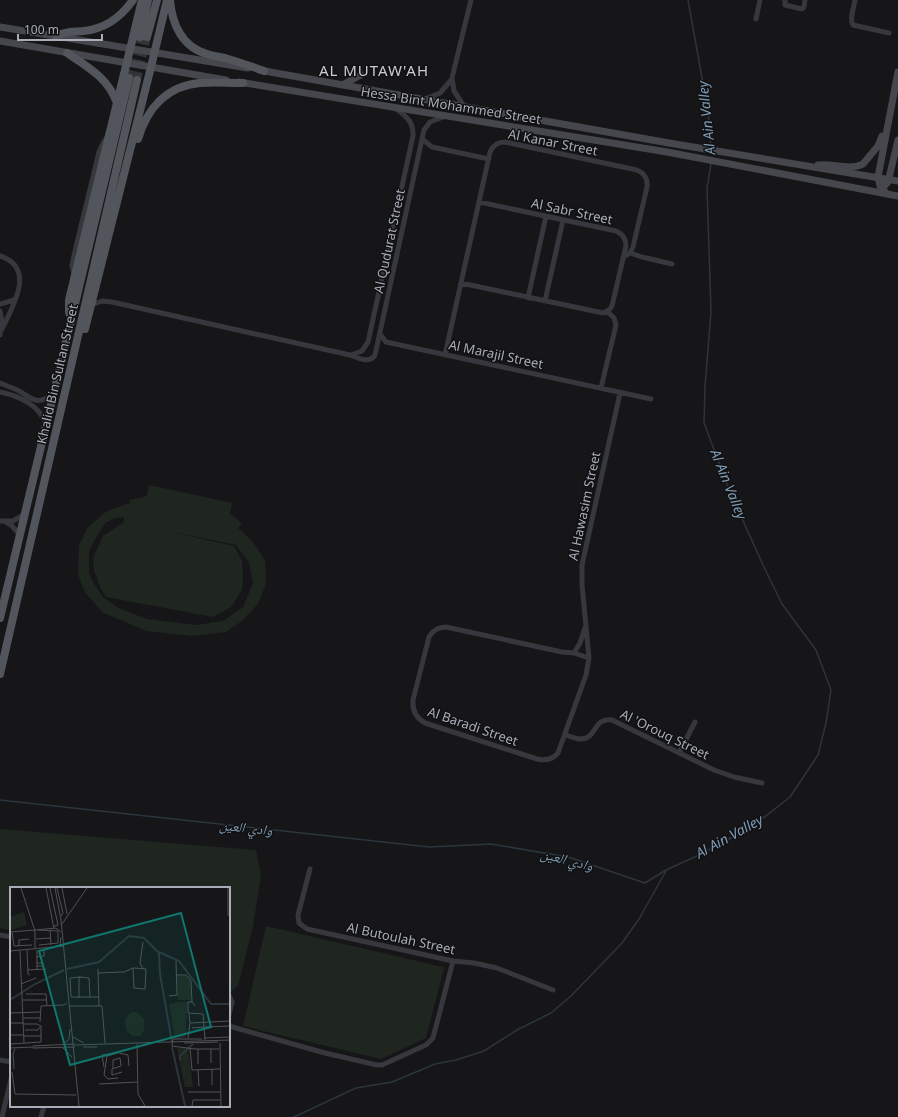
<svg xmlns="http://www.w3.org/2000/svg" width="898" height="1117" font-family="'Noto Sans','Noto Naskh Arabic',sans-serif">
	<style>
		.green { fill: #1e261f; fill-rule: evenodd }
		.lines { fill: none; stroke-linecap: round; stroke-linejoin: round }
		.stream { stroke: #2c353c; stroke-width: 1.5 }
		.primary-tunnel { stroke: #333438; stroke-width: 8; stroke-dasharray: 8 4; stroke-linecap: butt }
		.street { stroke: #37383d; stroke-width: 5 }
		.secondary { stroke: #45474d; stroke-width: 7 }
		.primary { stroke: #53555c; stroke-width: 8 }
		.labels { text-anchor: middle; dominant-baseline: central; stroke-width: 3; stroke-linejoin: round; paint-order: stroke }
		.street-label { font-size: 13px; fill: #a8adb8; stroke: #111113 }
		.water-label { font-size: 14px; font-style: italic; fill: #7f9bb3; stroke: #111113 }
		.quarter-label { font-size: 15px; letter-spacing: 1px; fill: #c9ccd4; stroke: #111113 }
		.inset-river { fill: none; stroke: #2c353c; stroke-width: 2 }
		.inset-road { fill: none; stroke: #505258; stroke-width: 1 }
		.view { fill: #0f766e; fill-opacity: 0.15; stroke: #0f766e; stroke-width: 2 }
		.inset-edge { fill: none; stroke: #a8adb8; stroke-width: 2 }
	</style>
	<rect width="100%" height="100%" fill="#161618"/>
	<path class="green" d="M149,485L232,503L230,514L242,523L238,528L253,542L265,560L266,584L258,604L242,621L226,632L192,636L146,631L102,612L85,592L78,575L79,545L88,527L107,511L130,503V500L147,496ZM124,517V522L103,536L93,558L94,570L100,587L106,597L213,617L231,607L242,590L243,576L242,560L234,546L162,530L236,545L249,563L253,583L243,607L223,621L196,625L147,619L118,608L103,597L94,584L89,573V551L94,541L105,523L116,518Z
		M0,829L256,850L261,876L253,926L238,986L232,991L229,990V888H11V930L0,928Z
		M266,926L443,967L444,968L426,1038L381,1059L243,1026Z"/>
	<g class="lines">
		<path class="stream" d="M688,0L708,111L711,148
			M0,800L429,847L491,844L568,857L645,883L666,870L701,854L753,826L790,797L818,755L826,723L831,690L816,650L782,604L763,565L730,492L704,423L705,387L711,312L707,188L711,164
			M294,1117L356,1088L392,1082L435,1064L456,1060L484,1051L517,1030L551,1013L571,996L622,943L639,919L666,871"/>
		<path class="primary-tunnel" d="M129,78L140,37
			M137,80L147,37"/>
		<path class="street" d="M785,0V5L802,9L804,7L805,0
			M855,0C854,8 849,18 853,25L889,33
			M756,19L760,0
			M425,99L440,93L452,79
			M464,106L454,91L452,78L471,0
			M422,139L432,147L489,159
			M630,253L642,257L672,264
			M0,256C38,268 11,309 1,331
			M74,274L72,266L75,251L99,152L103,143L108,136
			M461,283L603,313L609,310L612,306L626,246C626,239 623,234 616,231L479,202
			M528,298L546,216
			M545,301L563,220
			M0,304L14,300
			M91,305L102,301L112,302L350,355C358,358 370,364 375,355L424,130L430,122L446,116
			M0,311L2,321L0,335
			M380,334L386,342L651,399
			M351,355L362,351L368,342L413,136C414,122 406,116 396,109
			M445,355L490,152C493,145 498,142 505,142L637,170C644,173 648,179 647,187L633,247L630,253L623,257
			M0,383C5,385 10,387 15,389C31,396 35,408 53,394
			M601,388L616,325L614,318L607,311
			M0,392C19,396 39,405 46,424
			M0,521H13L25,514
			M6,522L12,526L20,535
			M574,653L580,643L585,628
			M589,658L574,653L562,652L446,627C438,627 433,630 429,637L413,700C412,711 416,718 425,723L537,759C545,761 552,760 558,753L586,675L589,658L582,585V565L620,393
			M565,735C570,736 576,739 581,739C597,739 593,717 612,720L714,770L734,777L762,783
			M679,753L695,722
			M310,869L298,915L299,923L307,929L453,961L474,963L497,968L553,990
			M0,935L11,937
			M229,995L232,1002L229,1015
			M229,1026L325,1053L377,1065H382L426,1045L433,1038L453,961
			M0,1060L11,1062
			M2,1117L11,1079
			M41,1117L44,1106"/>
		<path class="secondary" d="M0,27L248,68
			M0,41L226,80
			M259,70L669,143L898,181
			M239,82L667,152L898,196
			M342,85L361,75
			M818,165C832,163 850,171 863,164L878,146L882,136
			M880,191L888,182L898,140
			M887,194L880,186L878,177L898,72"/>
		<path class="primary" d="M170,0C172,24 182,47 207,54C213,56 220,57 225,58C238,62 251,66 264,71
			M56,36C65,31 74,32 84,31C104,29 121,17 133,0
			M140,37L148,0
			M147,37L157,0
			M67,53C88,67 108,78 117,103
			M138,139C147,109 166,86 200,83C214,82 228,83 243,83
			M72,320L69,312V300L142,0
			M85,329L151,67L167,0
			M0,618L129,78
			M0,674L137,80"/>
	</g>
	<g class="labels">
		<g class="street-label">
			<text transform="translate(451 105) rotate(9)">Hessa Bint Mohammed Street</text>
			<text transform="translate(553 142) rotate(11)">Al Kanar Street</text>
			<text transform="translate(572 211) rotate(12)">Al Sabr Street</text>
			<text transform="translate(389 241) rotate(-78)">Al Qudurat Street</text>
			<text transform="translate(496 354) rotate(12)">Al Marajil Street</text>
			<text transform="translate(57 374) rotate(-77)">Khalid Bin Sultan Street</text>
			<text transform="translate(584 506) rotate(-78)">Al Hawasim Street</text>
			<text transform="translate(473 726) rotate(19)">Al Baradi Street</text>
			<text transform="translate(665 734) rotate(26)">Al 'Orouq Street</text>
			<text transform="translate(401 938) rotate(12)">Al Butoulah Street</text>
		</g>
		<g class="water-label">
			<text transform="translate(706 118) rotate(-96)">Al Ain Valley</text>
			<text transform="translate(729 484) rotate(68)">Al Ain Valley</text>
			<text transform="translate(246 827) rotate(6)">وادي العين</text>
			<text transform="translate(729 836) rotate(-29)">Al Ain Valley</text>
			<text transform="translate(567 859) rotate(14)">وادي العين</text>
		</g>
		<g class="quarter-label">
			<text x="374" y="70">AL MUTAW'AH</text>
		</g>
	</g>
	<g transform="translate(10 887)">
		<rect width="220" height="220" fill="#161618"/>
		<path d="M14,25L17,38L1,43L0,30ZM167,89H177L181,94V113H168ZM168,115H177L176,151L165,152L159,117ZM121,125H127L134,132V144L130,149H123L116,143L115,132ZM170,160L178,161L183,200H175L167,162Z" fill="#1e261f"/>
		<path class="inset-river" d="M149,65L169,74L201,117H220M57,82L89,75L119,49L134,51L149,66L150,87L162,155M0,113L25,97L54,83M162,160L175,219M170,173V169L183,157"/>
		<path class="inset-road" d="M11,1L25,44V61M36,1L44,42M40,1L48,38L44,39M45,1L51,33L69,219M47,1L53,26L51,29M52,1L57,27M218,1V28H220M52,37L77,1M25,43L46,41L51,45M28,43L48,44V56L29,58M40,43L41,58M0,45L25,43M2,45L4,59L22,58M26,52L40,51M133,55L130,76L133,82M9,59V53L19,52M44,60L50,58L51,50M17,63L18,87L20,88M0,64L54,59M10,64L14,156M26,70L34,69V64M27,76H33V79H27M27,82V63M88,82L89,119M18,83L36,82M88,86L111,85H114L123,81H124L136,82L135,102L124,101L123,81M166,88H176L181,94L182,115L185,119M71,90L60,91L61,110H89M11,97L26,91M16,107H36L37,119M159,109L167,108L166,74M69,111V90L79,91L80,110M13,113H37M182,115H178V126L193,127L195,153M60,119H92L95,156M0,126L30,125M179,127L180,136L220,134M13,131H30M30,135L31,119L54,118L57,116M0,136H14M194,140L220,139M182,141L194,140M15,143H28L30,140M0,148H14M14,149H31M63,150L74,156M178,151L180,136M194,151L220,150M192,152H163L162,159L185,162H209M55,156L59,152L60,142M174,156L208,155M210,156L211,219M0,157L31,155V139L27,137H14M127,157L128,207L135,219M65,158L220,153M23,159L65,157M73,160H87M0,161L24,160M23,161L65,160M53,161L62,170M180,161L182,183L210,182M188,162V177M201,162V176M108,166L97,169L94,188L98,192L108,191M109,166L118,168L119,179M94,180L92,168L101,167M4,182L3,167L5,162M102,182L111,179L110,171L103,173V181M102,182V188L112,185M202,182V198M188,183L189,199M2,185L5,207M89,197L127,195M178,205H211M5,207L66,208M182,219L183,213H211"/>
		<path class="view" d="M171,26L201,140L60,178L29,64Z"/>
		<rect width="220" height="220" class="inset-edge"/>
	</g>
	<path d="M18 34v6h84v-6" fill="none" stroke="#a8adb8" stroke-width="2"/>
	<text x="24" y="34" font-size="12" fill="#a8adb8" stroke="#111113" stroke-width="3" paint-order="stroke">100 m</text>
</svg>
